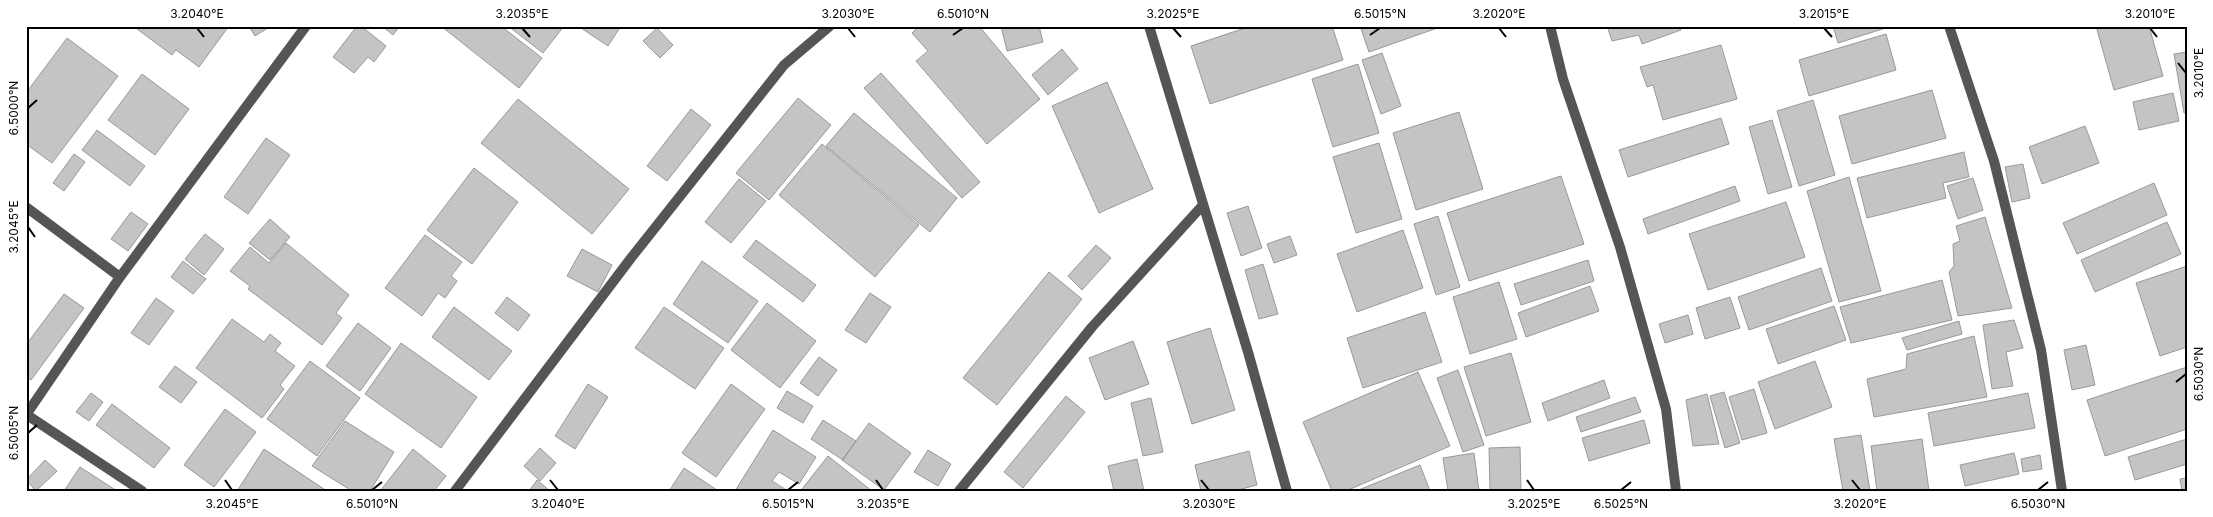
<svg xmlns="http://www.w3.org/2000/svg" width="2213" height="517" font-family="Inter,sans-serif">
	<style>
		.building { fill: #c4c4c4; stroke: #999 }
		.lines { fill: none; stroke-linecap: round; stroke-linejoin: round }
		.street { stroke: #555; stroke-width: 10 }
		.ticks { fill: none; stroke: #000; stroke-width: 2 }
		.neatline { fill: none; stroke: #000; stroke-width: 2 }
		.ticks-label { font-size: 12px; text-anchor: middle; fill: #000 }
	</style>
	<rect width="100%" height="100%" fill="#fff"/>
	<path class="building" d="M133,26H229L199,67L176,50L172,55Z
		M252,26H271L255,36L250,28Z
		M357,26H361L386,46L374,62L368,57L354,73L333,57Z
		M382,26H400L393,35Z
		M441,26H501L542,58L519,88Z
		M508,26H564L543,53Z
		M582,26H621L608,46L581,28Z
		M919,26H979L1040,99L987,144L916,61L928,51L912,33Z
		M1001,26H1039L1043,42L1007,51Z
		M1251,26H1332L1343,60L1210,104L1191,46Z
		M1360,26H1443L1369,52Z
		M1607,26H1679L1681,30L1642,44L1639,35L1612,41Z
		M1833,26H1892L1838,43Z
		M2096,26H2149L2163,76L2114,90Z
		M657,28L673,45L660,58L643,41Z
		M1886,34L1896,70L1809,96L1799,60Z
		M67,38L118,76L52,163L26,144V93Z
		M1721,45L1737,99L1663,120L1653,85L1647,87L1640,67Z
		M1062,49L1078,69L1048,95L1032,75Z
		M2187,52V112L2184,113L2174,54Z
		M1382,53L1401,106L1381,114L1362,60Z
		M1358,64L1379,133L1333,147L1312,79Z
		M881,73L980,182L962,198L864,88Z
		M142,74L189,109L155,155L108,120Z
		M1107,82L1153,189L1099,213L1052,106Z
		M1932,90L1946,138L1852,164L1839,116Z
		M2173,93L2179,121L2139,130L2133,102Z
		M798,98L831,125L769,200L736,173Z
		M518,99L629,189L592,234L481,143Z
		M1813,100L1835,175L1799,186L1777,111Z
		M691,109L711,125L667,181L647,166Z
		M1459,112L1483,189L1416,210L1393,133Z
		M854,113L957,198L930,232L826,146Z
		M1721,118L1729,144L1628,177L1619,150Z
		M1772,120L1792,187L1768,194L1749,127Z
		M2085,126L2099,163L2042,184L2029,147Z
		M97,130L145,166L130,186L82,150Z
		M266,138L290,155L248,214L224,197Z
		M1379,143L1402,219L1356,233L1333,157Z
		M822,144L919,225L875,277L779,195Z
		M1964,152L1969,177L1943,183L1946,198L1867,218L1857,178Z
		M74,154L85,162L64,191L53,183Z
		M2023,164L2030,198L2012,202L2005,167Z
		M474,168L518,202L472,264L427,230Z
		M1561,176L1584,244L1469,281L1447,213Z
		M1849,177L1881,291L1839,302L1807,191Z
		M1973,178L1983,210L1958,219L1947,186Z
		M739,179L766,201L731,243L705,222Z
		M2154,183L2167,215L2077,254L2063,223Z
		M1735,186L1740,201L1648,234L1643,219Z
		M1786,202L1805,257L1708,290L1689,234Z
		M1248,206L1262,248L1241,256L1227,213Z
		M131,212L148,224L128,251L111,239Z
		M1438,216L1460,287L1436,295L1414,224Z
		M1985,217L2012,308L1958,316L1949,272L1954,266L1953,244L1960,241L1956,226Z
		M270,219L290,237L270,260L249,243Z
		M2167,222L2181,254L2095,292L2081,260Z
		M1403,230L1423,288L1357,312L1337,254Z
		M205,234L224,249L204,275L185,259Z
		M425,235L462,262L451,276L457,281L445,298L438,293L422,316L385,288Z
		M1290,236L1297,255L1274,263L1267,244Z
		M756,240L816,285L803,302L743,257Z
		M286,243L349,295L336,313L342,318L322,345L248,289L250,286L230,271L250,247L269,263Z
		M1096,245L1111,258L1082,290L1068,276Z
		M582,249L612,265L598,292L567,276Z
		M1588,260L1594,281L1521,305L1514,284Z
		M183,261L206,279L193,294L171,277Z
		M702,261L758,301L728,343L673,304Z
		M1263,264L1278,314L1259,319L1245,270Z
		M2187,266V347L2160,356L2136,283Z
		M1821,268L1832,301L1749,330L1738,297Z
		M1049,272L1082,299L997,405L963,378Z
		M1942,280L1952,320L1851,343L1840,307Z
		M1499,282L1517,339L1470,354L1453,297Z
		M1590,286L1599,311L1526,337L1518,313Z
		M870,293L891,307L866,343L845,330Z
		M64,294L84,308L31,380L26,377V345Z
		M507,297L530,315L518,331L495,313Z
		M1730,297L1740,328L1705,339L1696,308Z
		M156,298L174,311L149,345L131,333Z
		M767,303L816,341L780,388L731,350Z
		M1834,306L1846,340L1778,364L1766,329Z
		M454,307L512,351L489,380L432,337Z
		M664,307L724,348L695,389L635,348Z
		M1425,312L1442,362L1363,388L1347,338Z
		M1688,315L1693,334L1665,343L1659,324Z
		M232,319L264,342L270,334L281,343L275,351L295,366L280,385L284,389L262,418L196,368Z
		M2014,320L2023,348L2006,352L2013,386L1992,389L1983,325Z
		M1959,321L1962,334L1907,350L1902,338Z
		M358,323L391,348L360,391L326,366Z
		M1210,328L1235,410L1192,424L1167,342Z
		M1974,336L1987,397L1874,417L1867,379L1906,369L1907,354Z
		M1133,341L1149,384L1105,400L1089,358Z
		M401,343L477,397L441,448L365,394Z
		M2086,345L2095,385L2072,390L2064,350Z
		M1511,353L1531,422L1486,436L1464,367Z
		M819,357L837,370L818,396L800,383Z
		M310,361L360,398L317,456L267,419Z
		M1815,361L1832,407L1775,429L1758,382Z
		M175,366L197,382L181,403L159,387Z
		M2187,367V429L2105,456L2087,400Z
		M1458,370L1484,445L1463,452L1437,378Z
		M1418,372L1450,446L1346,491H1332L1303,422Z
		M1604,380L1610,398L1548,421L1542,403Z
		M588,384L608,397L575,449L555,436Z
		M731,384L765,409L716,477L682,453Z
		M1754,389L1767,433L1742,440L1729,397Z
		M787,391L813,406L803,423L777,408Z
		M1724,392L1740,443L1725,448L1710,396Z
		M91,393L103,402L89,421L76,412Z
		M2028,393L2035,428L1934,446L1928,413Z
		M1707,394L1719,444L1693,446L1686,400Z
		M1066,396L1085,412L1023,488L1004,472Z
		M1635,397L1641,412L1581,432L1576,417Z
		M1151,398L1163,452L1143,456L1131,403Z
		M112,404L170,448L154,468L96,425Z
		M225,409L256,432L214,487L184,465Z
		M823,420L856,441L843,460L811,439Z
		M1644,420L1650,443L1589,461L1582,438Z
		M345,421L394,452L370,491H352L312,466Z
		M869,423L911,453L884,490L842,460Z
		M773,430L816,457L799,484L779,472L772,481L788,491H735Z
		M1861,435L1870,491H1843L1834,439Z
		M1922,439L1929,491H1877L1871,446Z
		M2187,439V464L2135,480L2128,457Z
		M1520,447L1521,491H1490L1489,448Z
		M540,448L556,463L540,481L524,466Z
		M264,449L327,491H237Z
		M413,449L446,476L434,491H380Z
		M928,450L951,464L938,486L914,472Z
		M1249,451L1257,485L1234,491H1201L1195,465Z
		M1474,453L1479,491H1448L1443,458Z
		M2014,453L2019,474L1965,486L1960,465Z
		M2040,455L2042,469L2023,472L2021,459Z
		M828,456L872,491H804L802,489Z
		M1137,459L1144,491H1114L1108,466Z
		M45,460L57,471L36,491L26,480Z
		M1420,465L1430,491H1356Z
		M80,467L117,491H64Z
		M684,468L717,490L716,491H669Z
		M2187,478V491H2182L2180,479Z
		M537,480L550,491H529Z"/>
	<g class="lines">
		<path class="street" d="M1149,26L1248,352L1287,491
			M1550,26L1563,79L1620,247L1666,409L1676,491
			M1949,26L1994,161L2041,350L2062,491
			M26,207L120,277
			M26,415L120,277L306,26
			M27,415L142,491
			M455,491L631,258L784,65L830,26
			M959,491L1092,327L1202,206"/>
	</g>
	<path class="ticks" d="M197,28L204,37M522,28L530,37M848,28L855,37M1173,28L1181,37M1499,28L1506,37M1824,28L1832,37M2150,28L2157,37M953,35L963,28M1370,35L1380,28M2178,63L2186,73M28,108L37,100M28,227L35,237M2176,382L2186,374M28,433L37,425M225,480L232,490M550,480L558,490M876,480L883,490M1201,480L1209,490M1527,480L1534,490M1852,480L1860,490M372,490L382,482M788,490L798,482M1621,490L1631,482M2038,490L2048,482"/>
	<rect width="2213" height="517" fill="none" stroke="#ffffff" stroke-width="55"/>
	<rect x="28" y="28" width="2158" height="462" class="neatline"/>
	<g class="ticks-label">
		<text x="197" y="18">3.2040°E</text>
		<text x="522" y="18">3.2035°E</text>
		<text x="848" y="18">3.2030°E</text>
		<text x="963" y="18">6.5010°N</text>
		<text x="1173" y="18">3.2025°E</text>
		<text x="1380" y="18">6.5015°N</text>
		<text x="1499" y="18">3.2020°E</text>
		<text x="1824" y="18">3.2015°E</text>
		<text x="2150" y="18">3.2010°E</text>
		<text transform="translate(2199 73) rotate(-90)" y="4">3.2010°E</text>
		<text transform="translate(14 108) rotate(-90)" y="4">6.5000°N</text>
		<text transform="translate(14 227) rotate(-90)" y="4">3.2045°E</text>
		<text transform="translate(2199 374) rotate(-90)" y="4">6.5030°N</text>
		<text transform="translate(14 433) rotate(-90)" y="4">6.5005°N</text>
		<text x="232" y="508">3.2045°E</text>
		<text x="372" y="508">6.5010°N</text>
		<text x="558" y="508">3.2040°E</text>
		<text x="788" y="508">6.5015°N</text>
		<text x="883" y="508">3.2035°E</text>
		<text x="1209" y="508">3.2030°E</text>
		<text x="1534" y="508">3.2025°E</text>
		<text x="1621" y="508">6.5025°N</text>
		<text x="1860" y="508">3.2020°E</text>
		<text x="2038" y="508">6.5030°N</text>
	</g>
</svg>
